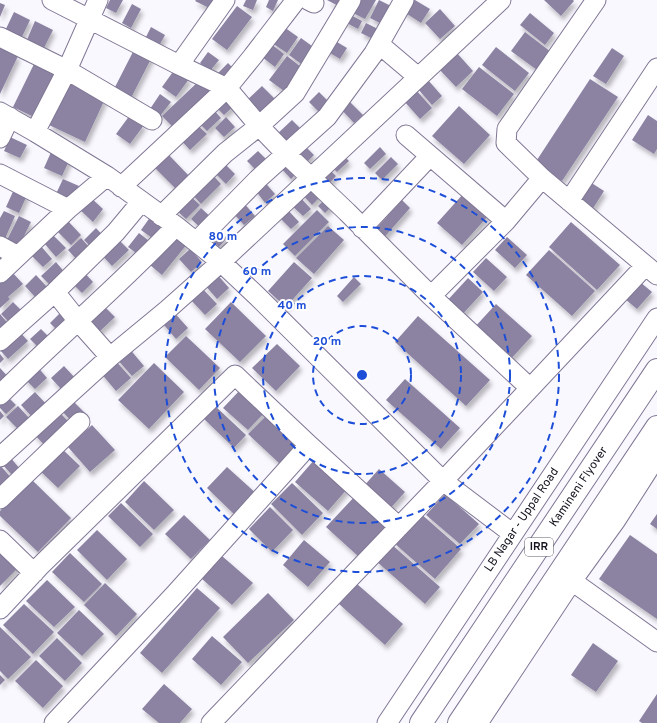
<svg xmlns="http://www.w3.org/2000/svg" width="657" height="723" font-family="Overpass,sans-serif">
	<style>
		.building { fill: #8c83a2; filter: url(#shadow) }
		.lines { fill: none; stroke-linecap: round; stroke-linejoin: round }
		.minor-casing { stroke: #807795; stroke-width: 21 }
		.highway-casing { stroke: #807795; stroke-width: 24 }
		.minor { stroke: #fff; stroke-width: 19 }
		.highway { stroke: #fff; stroke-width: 22 }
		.ring { fill: none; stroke: #1d4ed8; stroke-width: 2; stroke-dasharray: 7 5 }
		.labels { text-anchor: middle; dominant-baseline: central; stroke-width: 4; stroke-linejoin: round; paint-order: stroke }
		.shield { fill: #fff; stroke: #5d5a62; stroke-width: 1 }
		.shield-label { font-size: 11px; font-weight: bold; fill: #17141f }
		.street-label { font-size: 12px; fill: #17141f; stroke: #fff }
		.centre { fill: #1d4ed8; stroke: #fff; stroke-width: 2 }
		.ring-label { font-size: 12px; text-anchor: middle; font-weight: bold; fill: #1d4ed8; stroke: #fff; stroke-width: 4; stroke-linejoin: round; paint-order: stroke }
	</style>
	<defs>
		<filter id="shadow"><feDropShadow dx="2.5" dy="4.5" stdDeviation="2" flood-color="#0004"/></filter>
	</defs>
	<rect width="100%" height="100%" fill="#faf8ff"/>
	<path class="building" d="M110,0H123L116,13L106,8Z
		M196,0H221L215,11L195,1Z
		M246,0H257L253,10L243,6Z
		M269,0H278L273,11L266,7Z
		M327,0H349L344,9Z
		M357,0H376L365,19L351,12Z
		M379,0L395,8L386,26L370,18Z
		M408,0H415L430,9L421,23L401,10Z
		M544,0H573L574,1L561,16Z
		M0,3L5,5L0,17Z
		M132,4L141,9L131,28L122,23Z
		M237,6L252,17L227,50L212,39Z
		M440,9L455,26L440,39L425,23Z
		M14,12L30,20L20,41L4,33Z
		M347,13L362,21L358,29L343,21Z
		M530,13L554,33L545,45L520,25Z
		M35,21L53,30L43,50L26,42Z
		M366,23L382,31L377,41L361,33Z
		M151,27L165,35L158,48L144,41Z
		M284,27L298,37L287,53L272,43Z
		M525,32L551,52L537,70L511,51Z
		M301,38L316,49L304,66L289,55Z
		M332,39L347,48L340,59L325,50Z
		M271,44L284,54L275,67L262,57Z
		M136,46L153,55L131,98L114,89Z
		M0,47L18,56L0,94Z
		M496,47L529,73L515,91L482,65Z
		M612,48L624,56L606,84L593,76Z
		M208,52L219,60L210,71L200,63Z
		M456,52L473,71L456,87L438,68Z
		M287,56L301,67L284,91L269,80Z
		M228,63L235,70L224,81L217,74Z
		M34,64L54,74L34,117L13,107Z
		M479,67L514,94L497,116L462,89Z
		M175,69L189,79L176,97L162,87Z
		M202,78L213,90L174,128L162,116Z
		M590,79L618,97L562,181L535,163Z
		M428,80L442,96L432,105L418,89Z
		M69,82L105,99L85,142L49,125Z
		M262,86L277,101L260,117L245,102Z
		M416,90L432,108L420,119L404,101Z
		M319,92L331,104L321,114L309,102Z
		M224,93L235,105L224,115L213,104Z
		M160,94L171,102L160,116L150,109Z
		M347,99L363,115L354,123L339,107Z
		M459,106L490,135L464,164L432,136Z
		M211,107L221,118L207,131L197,121Z
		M130,115L144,125L130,144L116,134Z
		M648,115L657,121V149L654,154L632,140Z
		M226,117L235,127L224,137L215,128Z
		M292,120L303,131L286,147L275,136Z
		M194,122L207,134L190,150L178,137Z
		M10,137L27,145L20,158L4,151Z
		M302,143L314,155L306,163L294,151Z
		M380,147L386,154L370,169L364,163Z
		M52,150L70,159L62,176L44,168Z
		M258,151L269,162L258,172L247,161Z
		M166,152L191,178L178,191L152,165Z
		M340,152L349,161L337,172L328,163Z
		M391,157L398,164L382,180L375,173Z
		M222,161L235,174L226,184L212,170Z
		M284,161L296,174L291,179L279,166Z
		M327,167L336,176L328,185L318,175Z
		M209,171L221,184L201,204L189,191Z
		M63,179L79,186L71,204L55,196Z
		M262,179L275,194L265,203L253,187Z
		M310,182L322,195L312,205L300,192Z
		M590,182L604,191L592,210L578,201Z
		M16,185L29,191L19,213L6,207Z
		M464,193L489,215L462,245L437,223Z
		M188,194L200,205L186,219L175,209Z
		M298,195L311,209L303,216L289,203Z
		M329,195L336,202L325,213L318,206Z
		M89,196L103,209L93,222L78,208Z
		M402,200L410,208L381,241L373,232Z
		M243,202L255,216L244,225L232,212Z
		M285,207L299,222L291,229L277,215Z
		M201,208L214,220L204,231L191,219Z
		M317,210L329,222L295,256L283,244Z
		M4,211L15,216L4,241L0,239V218Z
		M19,216L31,222L17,250L5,244Z
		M151,216L169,230L159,243L141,230Z
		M68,221L81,235L71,245L57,231Z
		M571,222L620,265L597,290L549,247Z
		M328,226L344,240L314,274L296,258Z
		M96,228L106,239L94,250L84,240Z
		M216,228L227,238L219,247L207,236Z
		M139,233L153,244L143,258L128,247Z
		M176,233L188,243L162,275L150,265Z
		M53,235L66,248L56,257L44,243Z
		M116,237L129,250L112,266L99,252Z
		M507,237L527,255L515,268L495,250Z
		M81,238L91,249L78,261L68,250Z
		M40,245L52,259L43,267L30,254Z
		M190,249L202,262L191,272L179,259Z
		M549,250L595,291L572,316L526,275Z
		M486,258L507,277L494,291L473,272Z
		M56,262L66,274L52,287L41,276Z
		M294,262L312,278L286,307L268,291Z
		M82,270L93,282L82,293L70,281Z
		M12,272L23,284L8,297L10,299L0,308V283Z
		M216,273L229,288L217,299L204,284Z
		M36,275L48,288L37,299L25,286Z
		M354,277L361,284L343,302L337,296Z
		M468,278L483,292L460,317L445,303Z
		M640,282L652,292L637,309L625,299Z
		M201,287L217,304L205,315L189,298Z
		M13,302L26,315L14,327L1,314Z
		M231,302L266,336L240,362L205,329Z
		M496,304L532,336L509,361L473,329Z
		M103,305L115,317L97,334L85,321Z
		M171,309L188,328L176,339L159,319Z
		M62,311L71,320L59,332L50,323Z
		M0,314L11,327L0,337Z
		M418,316L490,380L466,406L395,342Z
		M16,328L28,341L8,359L0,350Z
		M41,329L52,340L41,350L30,339Z
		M186,336L220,368L199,390L165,357Z
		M277,344L300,366L276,391L252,368Z
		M128,347L144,366L132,376L116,358Z
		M0,354L4,359L0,363Z
		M114,359L131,378L116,391L100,372Z
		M154,363L184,392L149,429L118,400Z
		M36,365L47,378L35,389L23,377Z
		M64,366L76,379L63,391L51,378Z
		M0,368L12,381L0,392Z
		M405,379L460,428L441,449L386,400Z
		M241,389L266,411L248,430L223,408Z
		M35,392L48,406L34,419L21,405Z
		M5,394L16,405L6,414L0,408V399Z
		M71,399L86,414L75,425L60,409Z
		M214,405L246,435L234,448L202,417Z
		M18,406L30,419L19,430L6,417Z
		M57,410L73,426L48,449L33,433Z
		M0,411L4,416L0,420Z
		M269,413L300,443L280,464L248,434Z
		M92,425L115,450L90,472L68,447Z
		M59,446L80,466L58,488L37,468Z
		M10,457L20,469L12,475L2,464Z
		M315,459L348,488L328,511L295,482Z
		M0,465L12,479L0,488Z
		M227,467L258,495L237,517L207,488Z
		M379,469L405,492L389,510L363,487Z
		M31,479L71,518L38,552L0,516V511Z
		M144,481L174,510L154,530L125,502Z
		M292,483L323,513L302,535L271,504Z
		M357,494L389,524L359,557L326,527Z
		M445,494L479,524L460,544L426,515Z
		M121,503L153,534L140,547L108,516Z
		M270,507L293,530L272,552L249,529Z
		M420,513L461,549L435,579L394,543Z
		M657,514V529L650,524Z
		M184,515L210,540L191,559L165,534Z
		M97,530L127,559L107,580L77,550Z
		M630,535L657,554V619L599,579Z
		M304,540L330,562L308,587L283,565Z
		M391,544L440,587L425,604L376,561Z
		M0,545L21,565L0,586Z
		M70,553L102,584L84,602L52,572Z
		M222,556L253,583L232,605L202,579Z
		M47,580L75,607L54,627L26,601Z
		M105,583L137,614L116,636L84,605Z
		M357,584L403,624L385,645L339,604Z
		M197,588L220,608L162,673L140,653Z
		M268,593L294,620L248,663L223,637Z
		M24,604L54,632L33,654L3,625Z
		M79,610L104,634L82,656L57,633Z
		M0,627L31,657L8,679L0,671Z
		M212,636L242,662L221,685L192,659Z
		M57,638L82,663L65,681L39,656Z
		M593,643L618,661L596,692L571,675Z
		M36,660L63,686L43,708L15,681Z
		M0,675L5,680L0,685Z
		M164,684L192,709L180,723H159L142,709Z
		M657,694V723H642L639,721Z"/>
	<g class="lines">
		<g class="minor-casing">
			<path id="minor" d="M52,0L179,65L225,0
				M308,0L314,3
				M596,0L507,129L506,143L542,178L657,275
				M0,37L67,70L152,120
				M379,44L418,77
				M179,65L227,88L259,126L286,154L347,212L431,296L530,388
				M0,112L35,132L107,176L176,226L221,262L257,296L443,481L513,534
				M35,132L67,70L98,0
				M406,135L506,221
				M0,138L10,117
				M0,174L68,209
				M121,187L227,88L253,56L296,0
				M569,201L657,68
				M161,216L225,153L259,126L295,93L351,0
				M362,228L429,157
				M196,242L258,179L327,117L374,53L404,0
				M0,246L18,256
				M0,273L68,209L107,176
				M55,292L78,321L110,357
				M431,296L506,221L542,178
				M0,341L55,292L116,232L141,202
				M0,395C58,337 120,285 176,226
				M0,457L110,357L167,310L221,262L501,0
				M0,499L80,422
				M0,540L34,573
				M572,581L657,642
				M0,609L39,567L235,375L309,445L399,527
				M54,723L175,594L309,445
				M211,723L443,481L645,266
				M387,723L657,318
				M478,723L572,581L616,520L657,456"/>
		</g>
		<g class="highway-casing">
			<path id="highway" d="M421,723L657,370
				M459,723L657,427"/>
		</g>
		<use href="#minor" class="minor"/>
		<use href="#highway" class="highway"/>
	</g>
	<g class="ring">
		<circle cx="362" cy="375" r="49"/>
		<circle cx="362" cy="375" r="99"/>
		<circle cx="362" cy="375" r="148"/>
		<circle cx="362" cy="375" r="197"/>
	</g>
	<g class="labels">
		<rect class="shield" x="525" y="538" width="28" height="18" rx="3"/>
		<g class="shield-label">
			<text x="539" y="547">IRR</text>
		</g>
		<g class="street-label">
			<text transform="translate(579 487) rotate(-56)">Kamineni Flyover</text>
			<text transform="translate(522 520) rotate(-56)">LB Nagar - Uppal Road</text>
		</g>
	</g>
	<circle cx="362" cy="375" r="6" class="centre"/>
	<g class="ring-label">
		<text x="223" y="240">80 m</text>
		<text x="257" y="275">60 m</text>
		<text x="292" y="309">40 m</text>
		<text x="327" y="345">20 m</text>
	</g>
</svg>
